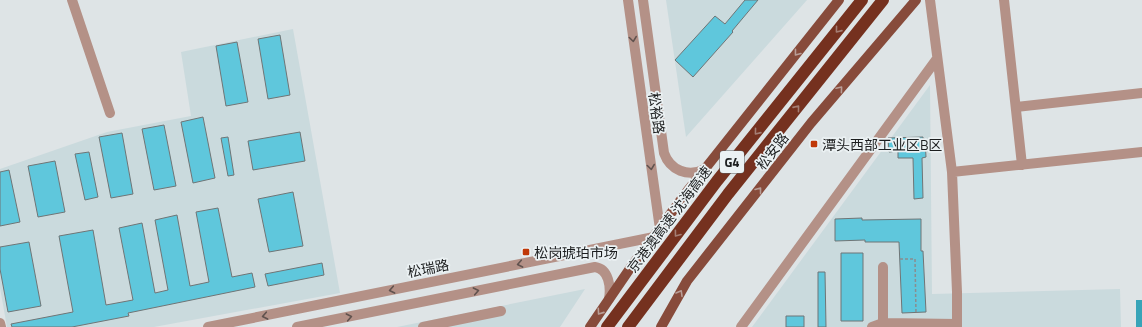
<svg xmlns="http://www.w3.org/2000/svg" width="1142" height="327" font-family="'Titillium Web','Noto Sans SC',sans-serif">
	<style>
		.built { fill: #cadadd }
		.water { fill: #37a4b8 }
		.building { fill: #5fc7dc; stroke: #6f7576 }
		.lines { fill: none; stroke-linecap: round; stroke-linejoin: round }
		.path { stroke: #898d8f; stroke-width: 1.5; stroke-dasharray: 3 2; stroke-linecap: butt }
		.minor { stroke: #b49187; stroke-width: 10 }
		.major { stroke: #874b3b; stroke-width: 10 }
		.highway { stroke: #75311f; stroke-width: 12 }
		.oneway { stroke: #a47e74 }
		.oneway2 { stroke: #60524e }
		.oneway3 { stroke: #b99e97 }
		.poi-dot { fill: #c03808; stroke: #ebf1f3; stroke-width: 1.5 }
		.labels { text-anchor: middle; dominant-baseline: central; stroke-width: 3.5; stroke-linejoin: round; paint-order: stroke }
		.shield { fill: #ebf1f3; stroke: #5a5d5f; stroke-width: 1 }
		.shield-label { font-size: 13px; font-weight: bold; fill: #1c1e1f }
		.street-label { font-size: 14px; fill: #1c1e1f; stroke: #ebf1f3 }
		.poi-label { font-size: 14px; fill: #1c1e1f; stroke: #ebf1f3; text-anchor: start }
	</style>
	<rect width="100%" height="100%" fill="#dee4e6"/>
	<path class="built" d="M666,0H807L686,137Z
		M293,29L340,293L154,327H7L0,288V169L107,132L191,116L181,52Z
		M930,85L932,294L1120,289L1121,327H752Z
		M585,289L560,327H397Z"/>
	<path class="water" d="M1136,300H1142V327H1136Z"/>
	<path class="building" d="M745,0H758L732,31L733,32L693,77L675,60L715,16L725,24Z
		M280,35L290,95L268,99L258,39Z
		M237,42L248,102L226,106L216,46Z
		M203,117L215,178L193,183L181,122Z
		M164,125L176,186L154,190L142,129Z
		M300,132L305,161L253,170L248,141Z
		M122,133L133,194L111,198L99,137Z
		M228,137L234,175L228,176L221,138Z
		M923,137V139H925L926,157L922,158L923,198L914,199L913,158H898V151L889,152L888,138Z
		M89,152L98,197L85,200L75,154Z
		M55,161L65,212L38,217L28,166Z
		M9,170L20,222L0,226V172Z
		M293,192L303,246L269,252L258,199Z
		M218,208L232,277L252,273L255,287L128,313L129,316L72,327H12L11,324L73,312L59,236L93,230L106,305L133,300L119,228L142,223L155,293L168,290L155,220L177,215L190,286L209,282L196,212Z
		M862,218V220L921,219V251H923L926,312L902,313L899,242H865V240L835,241V219Z
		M29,242L41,306L8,312L0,269V247Z
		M841,253H863V321H841Z
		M322,263L324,275L268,286L265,274Z
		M818,272H825L826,327H818Z
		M786,316H804V327H786Z"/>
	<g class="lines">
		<path class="path" d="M900,259H915L916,314"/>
		<path class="minor" d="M72,0L110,113
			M628,0L660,229
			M643,0L664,153C670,170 688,178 705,169
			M930,0L952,172L957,292V327
			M1004,0L1022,165
			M1016,107L1142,93
			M952,172L1142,152
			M883,267V323L957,324
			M0,323L1,327
			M208,327L654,237
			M297,327L595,267C609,269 611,287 609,299
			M423,327L501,311
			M741,327L936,60
			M872,327L883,323"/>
		<path class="major" d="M590,327L631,267L689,189L839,0
			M661,327L687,281L811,123L916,0"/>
		<path class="highway" d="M607,327L717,181L862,0
			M628,327L728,194L883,0"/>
	</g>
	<defs><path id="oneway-chevron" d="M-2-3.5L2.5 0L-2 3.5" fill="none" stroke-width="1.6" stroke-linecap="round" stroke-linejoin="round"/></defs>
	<g class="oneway">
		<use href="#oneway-chevron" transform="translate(838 30) rotate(129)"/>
		<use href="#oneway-chevron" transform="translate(797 108) rotate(-51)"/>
		<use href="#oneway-chevron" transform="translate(757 132) rotate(129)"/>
		<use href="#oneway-chevron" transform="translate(677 234) rotate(127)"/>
	</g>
	<g class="oneway2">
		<use href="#oneway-chevron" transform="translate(633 39) rotate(82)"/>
		<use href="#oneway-chevron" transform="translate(651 167) rotate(82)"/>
		<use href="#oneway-chevron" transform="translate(520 264) rotate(169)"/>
		<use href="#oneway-chevron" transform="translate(392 290) rotate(169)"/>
		<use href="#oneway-chevron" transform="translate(476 291) rotate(-11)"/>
		<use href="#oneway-chevron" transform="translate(265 316) rotate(169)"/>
		<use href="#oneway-chevron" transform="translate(349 317) rotate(-11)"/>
	</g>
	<g class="oneway3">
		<use href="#oneway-chevron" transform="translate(797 53) rotate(128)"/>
		<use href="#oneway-chevron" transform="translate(840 89) rotate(-50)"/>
		<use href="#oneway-chevron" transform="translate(759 190) rotate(-52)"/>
		<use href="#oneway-chevron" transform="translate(680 293) rotate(-60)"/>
		<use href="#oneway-chevron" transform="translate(600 312) rotate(125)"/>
	</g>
	<g class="poi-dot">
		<rect x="810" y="140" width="8" height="8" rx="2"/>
		<rect x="522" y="248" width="8" height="8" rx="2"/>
	</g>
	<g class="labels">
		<rect class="shield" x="720" y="151" width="24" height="22" rx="3"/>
		<g class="shield-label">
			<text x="732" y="162">G4</text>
		</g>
		<g class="street-label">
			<text transform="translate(657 113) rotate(82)">松裕路</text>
			<text transform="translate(772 151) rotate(-52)">松安路</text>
			<text transform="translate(669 219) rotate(-53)">京港澳高速 沈海高速</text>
			<text transform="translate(428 268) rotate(-11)">松瑞路</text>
		</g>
		<g class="poi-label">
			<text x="822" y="144">潭头西部工业区B区</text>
			<text x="534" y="252">松岗琥珀市场</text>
		</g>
	</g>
</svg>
